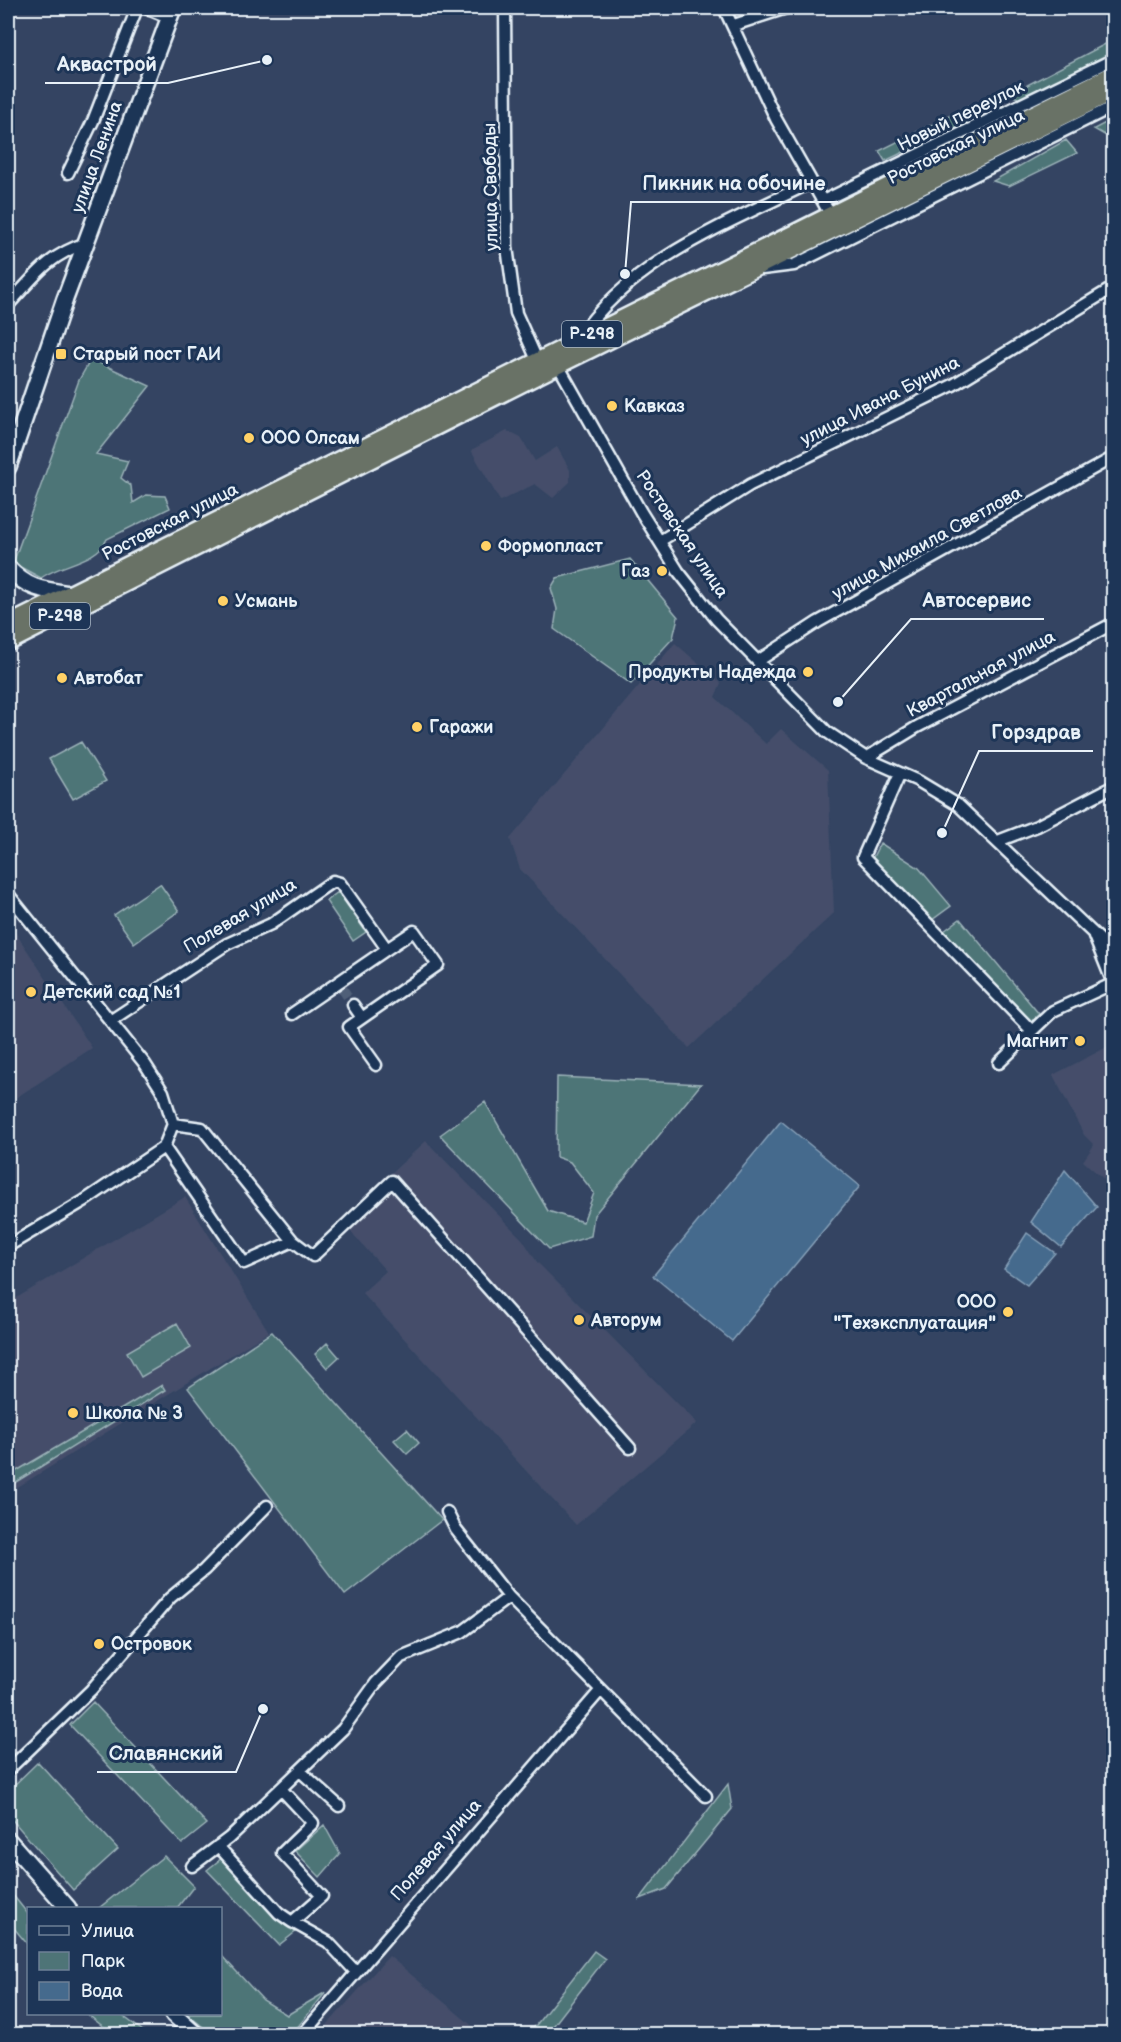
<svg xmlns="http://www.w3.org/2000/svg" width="1121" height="2042" font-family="'Balsamiq Sans',sans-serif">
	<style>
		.built { fill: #444e6a }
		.green { fill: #4e7477; stroke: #9bb2b8; stroke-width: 1.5 }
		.water { fill: #456a8d; stroke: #86a0b8; stroke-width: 1.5 }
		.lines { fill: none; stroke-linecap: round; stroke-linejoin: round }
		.minor-tunnel { stroke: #4f5e78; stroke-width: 10; stroke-dasharray: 10 5; stroke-linecap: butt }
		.minor-casing { stroke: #e8f1f8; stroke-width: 15 }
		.secondary-casing { stroke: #e8f1f8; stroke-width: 20 }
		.trunk-casing { stroke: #e8f1f8; stroke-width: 21 }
		.minor { stroke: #1d3557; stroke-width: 10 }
		.secondary { stroke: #1d3557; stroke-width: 15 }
		.trunk { stroke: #697266; stroke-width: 16 }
		.poi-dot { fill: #ffd166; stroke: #1d3557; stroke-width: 2 }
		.labels { text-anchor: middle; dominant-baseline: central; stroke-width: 6; stroke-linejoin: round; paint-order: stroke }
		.shield { fill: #1d3557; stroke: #abb9c8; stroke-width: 1.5 }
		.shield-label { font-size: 16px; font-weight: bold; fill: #e8f1f8 }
		.street-label { font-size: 18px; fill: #e8f1f8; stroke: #1d3557 }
		.poi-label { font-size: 18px; font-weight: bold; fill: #e8f1f8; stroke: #1d3557; text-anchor: start }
		.leader { fill: none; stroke: #e8f1f8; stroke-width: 2 }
		.callout-dot { fill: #e8f1f8; stroke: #1d3557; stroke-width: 2 }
		.callout-label { font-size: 20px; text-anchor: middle; font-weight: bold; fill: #e8f1f8; stroke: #1d3557; stroke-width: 6; stroke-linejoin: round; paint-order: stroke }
	</style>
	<rect width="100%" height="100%" fill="#344462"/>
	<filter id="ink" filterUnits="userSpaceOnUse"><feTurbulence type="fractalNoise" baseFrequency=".0167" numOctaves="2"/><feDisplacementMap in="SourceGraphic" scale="12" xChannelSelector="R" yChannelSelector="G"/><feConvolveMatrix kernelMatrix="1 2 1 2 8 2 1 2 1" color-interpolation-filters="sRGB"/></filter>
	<g filter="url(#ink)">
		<path class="built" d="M507,431L521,438L535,461L557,447L570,470V482L553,498L535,484L500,501L471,450Z
			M675,643L721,683L715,697L766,744L781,729L828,770L834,913L689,1048L520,869L510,839Z
			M15,932L92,1048L8,1103V937Z
			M1113,1044V1187L1083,1161L1094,1145L1084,1135L1053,1075Z
			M426,1141L523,1240L537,1262L697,1423L576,1525L362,1293L386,1271L340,1220Z
			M185,1197L269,1332L8,1493V1303Z
			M389,1956L482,2034H319Z"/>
		<path class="green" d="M1113,40V56L1023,101L1010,94Z
			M971,105L977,117L885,161L879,151Z
			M1113,119V132L1106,136L1094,129Z
			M1066,140L1077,153L1009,186L993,181Z
			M91,359L150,386L96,454L128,461L121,478L131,486L133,503L146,495L165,496L170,508L107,539C96,563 61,563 41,578L13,563L79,380Z
			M630,559L678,617L673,638L631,684L554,629L557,609L551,588L557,578Z
			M81,742L106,781L73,799L49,759Z
			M880,843L919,868L951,906L932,920L872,859Z
			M160,884L179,911L134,943L114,915Z
			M338,892L366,932L353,941L326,901Z
			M960,919L1039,1014L1030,1022L944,931Z
			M557,1077L701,1084L594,1215L591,1236L549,1249L440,1135L485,1102L548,1211L583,1222L594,1193L570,1162L556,1157Z
			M177,1323L191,1348L141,1377L127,1352Z
			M272,1332L442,1520L345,1595L188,1388Z
			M327,1343L339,1357L327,1368L315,1354Z
			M162,1385L165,1390L8,1487V1476Z
			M407,1429L419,1443L407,1454L394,1440Z
			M93,1702L207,1824L182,1844L70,1725Z
			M38,1762L118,1849L73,1890L8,1815V1791Z
			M728,1784L732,1809L666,1889L640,1899Z
			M324,1825L340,1854L320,1877L295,1851Z
			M164,1856L194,1886L177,1908H99Z
			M222,1858L298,1930L279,1945L207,1870Z
			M8,1889L28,1914V1945L8,1921Z
			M594,1951L605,1959L547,2034H529Z
			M221,1955L263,2000L287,2015L326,1992L292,2034H212L187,2014H220Z
			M87,2014H120L147,2034H113Z"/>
		<path class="water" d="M781,1121L860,1186L732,1341L653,1276Z
			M1065,1170L1097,1207L1061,1247L1031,1222Z
			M1027,1233L1055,1253L1027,1285L1004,1269Z"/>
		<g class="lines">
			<path class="minor-tunnel" d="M342,988L353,1005"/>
			<g class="minor-casing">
				<path id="minor" d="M146,8L170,18
					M505,8L507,247L516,313L537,360
					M724,8L776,119L831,216
					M734,25L786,8
					M68,173L93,121L137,8
					M823,201L1114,59
					M762,269L794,265L1114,106
					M8,305C35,276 47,256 86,243
					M578,339C632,259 729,223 812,182
					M558,365L641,512L678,571L716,619L827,732L866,758L918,781L958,805L1114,953
					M660,541L750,485L953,385L1114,287
					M758,661L818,622L1114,457
					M866,758L917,727L1114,623
					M900,773L863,857L1032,1031L1053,1011L1114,983
					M998,841L1037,826L1114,786
					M8,894L145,1064L163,1092L173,1124L164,1147L84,1201L8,1246
					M1094,936L1114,986
					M353,1005L362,1018
					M292,1014L387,949
					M110,1021L227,944L271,924L333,881L340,883L387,949L414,931L438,965L349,1027L376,1065
					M999,1063L1032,1031
					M173,1124L202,1128L293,1241L313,1256L392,1181L630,1448
					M164,1147L244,1263L293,1241
					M447,1512L456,1530L509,1597L706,1796
					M8,1770L91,1690L170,1598L204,1570L267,1506
					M300,1771L339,1806
					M218,1846L279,1913L292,1922L322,1896L282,1853L313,1823L281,1789
					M192,1866L229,1838L343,1729L376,1683L401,1657L462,1632L509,1597
					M292,1922L328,1942L356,1972
					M303,2034L600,1691"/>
			</g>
			<g class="secondary-casing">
				<path id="secondary" d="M8,467L65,299L173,8
					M8,568C28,589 42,590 70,594
					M8,1840L68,1908
					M173,2014L195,2034"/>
			</g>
			<g class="trunk-casing">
				<path id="trunk" d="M8,625L1114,74
					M8,642L558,365L1114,91"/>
			</g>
			<use href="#minor" class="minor"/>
			<use href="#secondary" class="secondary"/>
			<use href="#trunk" class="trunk"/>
		</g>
	</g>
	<g class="poi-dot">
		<rect x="55" y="348" width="12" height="12" rx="3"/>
		<circle cx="612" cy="406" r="6"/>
		<circle cx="249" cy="438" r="6"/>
		<circle cx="486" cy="546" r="6"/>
		<circle cx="662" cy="571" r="6"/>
		<circle cx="223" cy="601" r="6"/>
		<circle cx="808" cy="672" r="6"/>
		<circle cx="62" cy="678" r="6"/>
		<circle cx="417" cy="727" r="6"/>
		<circle cx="31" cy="992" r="6"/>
		<circle cx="1080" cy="1041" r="6"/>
		<circle cx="1008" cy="1312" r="6"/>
		<circle cx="579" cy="1320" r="6"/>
		<circle cx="73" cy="1413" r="6"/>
		<circle cx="99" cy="1644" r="6"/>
	</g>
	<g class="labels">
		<g class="shield">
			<rect x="562" y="321" width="60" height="26" rx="4.5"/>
			<rect x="30" y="603" width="60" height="26" rx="4.5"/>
		</g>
		<g class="shield-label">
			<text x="592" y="334">Р-298</text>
			<text x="60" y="616">Р-298</text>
		</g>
		<g class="street-label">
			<text transform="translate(961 116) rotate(-26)">Новый переулок</text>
			<text transform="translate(956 147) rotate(-26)">Ростовская улица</text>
			<text transform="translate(97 157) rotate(-70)">улица Ленина</text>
			<text transform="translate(491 187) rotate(-91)">улица Свободы</text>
			<text transform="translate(880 401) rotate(-27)">улица Ивана Бунина</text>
			<text transform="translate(170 522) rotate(-27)">Ростовская улица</text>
			<text transform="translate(682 534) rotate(56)">Ростовская улица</text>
			<text transform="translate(927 543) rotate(-29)">улица Михаила Светлова</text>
			<text transform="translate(981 674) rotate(-28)">Квартальная улица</text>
			<text transform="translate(240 916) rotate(-31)">Полевая улица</text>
			<text transform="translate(436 1850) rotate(-49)">Полевая улица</text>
		</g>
		<g class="poi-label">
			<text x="73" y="354">Старый пост ГАИ</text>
			<text x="624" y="406">Кавказ</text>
			<text x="261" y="438">ООО Олсам</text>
			<text x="498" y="546">Формопласт</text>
			<text x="650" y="571" text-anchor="end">Газ</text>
			<text x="235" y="601">Усмань</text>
			<text x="796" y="672" text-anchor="end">Продукты Надежда</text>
			<text x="74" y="678">Автобат</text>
			<text x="429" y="727">Гаражи</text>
			<text x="43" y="992">Детский сад №1</text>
			<text x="1068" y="1041" text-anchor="end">Магнит</text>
			<text x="996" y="1302" text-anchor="end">ООО<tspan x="996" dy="21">"Техэксплуатация"</tspan></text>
			<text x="591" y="1320">Авторум</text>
			<text x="85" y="1413">Школа № 3</text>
			<text x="111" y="1644">Островок</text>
		</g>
	</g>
	<path class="leader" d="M267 60L168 83H45M625 274L631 202H838M838 702L911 619H1044M942 833L979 751H1093M263 1709L236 1772H97"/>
	<g class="callout-dot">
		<circle cx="267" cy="60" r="6"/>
		<circle cx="625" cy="274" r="6"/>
		<circle cx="838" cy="702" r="6"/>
		<circle cx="942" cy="833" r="6"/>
		<circle cx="263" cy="1709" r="6"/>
	</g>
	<g class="callout-label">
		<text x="107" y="71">Аквастрой</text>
		<text x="734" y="190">Пикник на обочине</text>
		<text x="977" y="607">Автосервис</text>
		<text x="1036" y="739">Горздрав</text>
		<text x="166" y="1760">Славянский</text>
	</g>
	<rect width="1121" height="2042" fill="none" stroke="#1d3557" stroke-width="30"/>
	<rect x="15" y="15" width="1091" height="2012" fill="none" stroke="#e8f1f8" stroke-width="2" filter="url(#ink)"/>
	<rect x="27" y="1907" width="195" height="108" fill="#1d3557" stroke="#6e8097" stroke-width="1.5"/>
	<rect x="39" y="1926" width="30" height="9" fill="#1d3557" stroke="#6e8097" stroke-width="1.5"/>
	<text x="81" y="1937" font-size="18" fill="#e8f1f8">Улица</text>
	<rect x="39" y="1952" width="30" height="18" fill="#4e7477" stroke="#6e8097" stroke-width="1.5"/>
	<text x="81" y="1967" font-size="18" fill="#e8f1f8">Парк</text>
	<rect x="39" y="1982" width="30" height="18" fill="#456a8d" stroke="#6e8097" stroke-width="1.5"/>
	<text x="81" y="1997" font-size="18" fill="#e8f1f8">Вода</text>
</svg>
